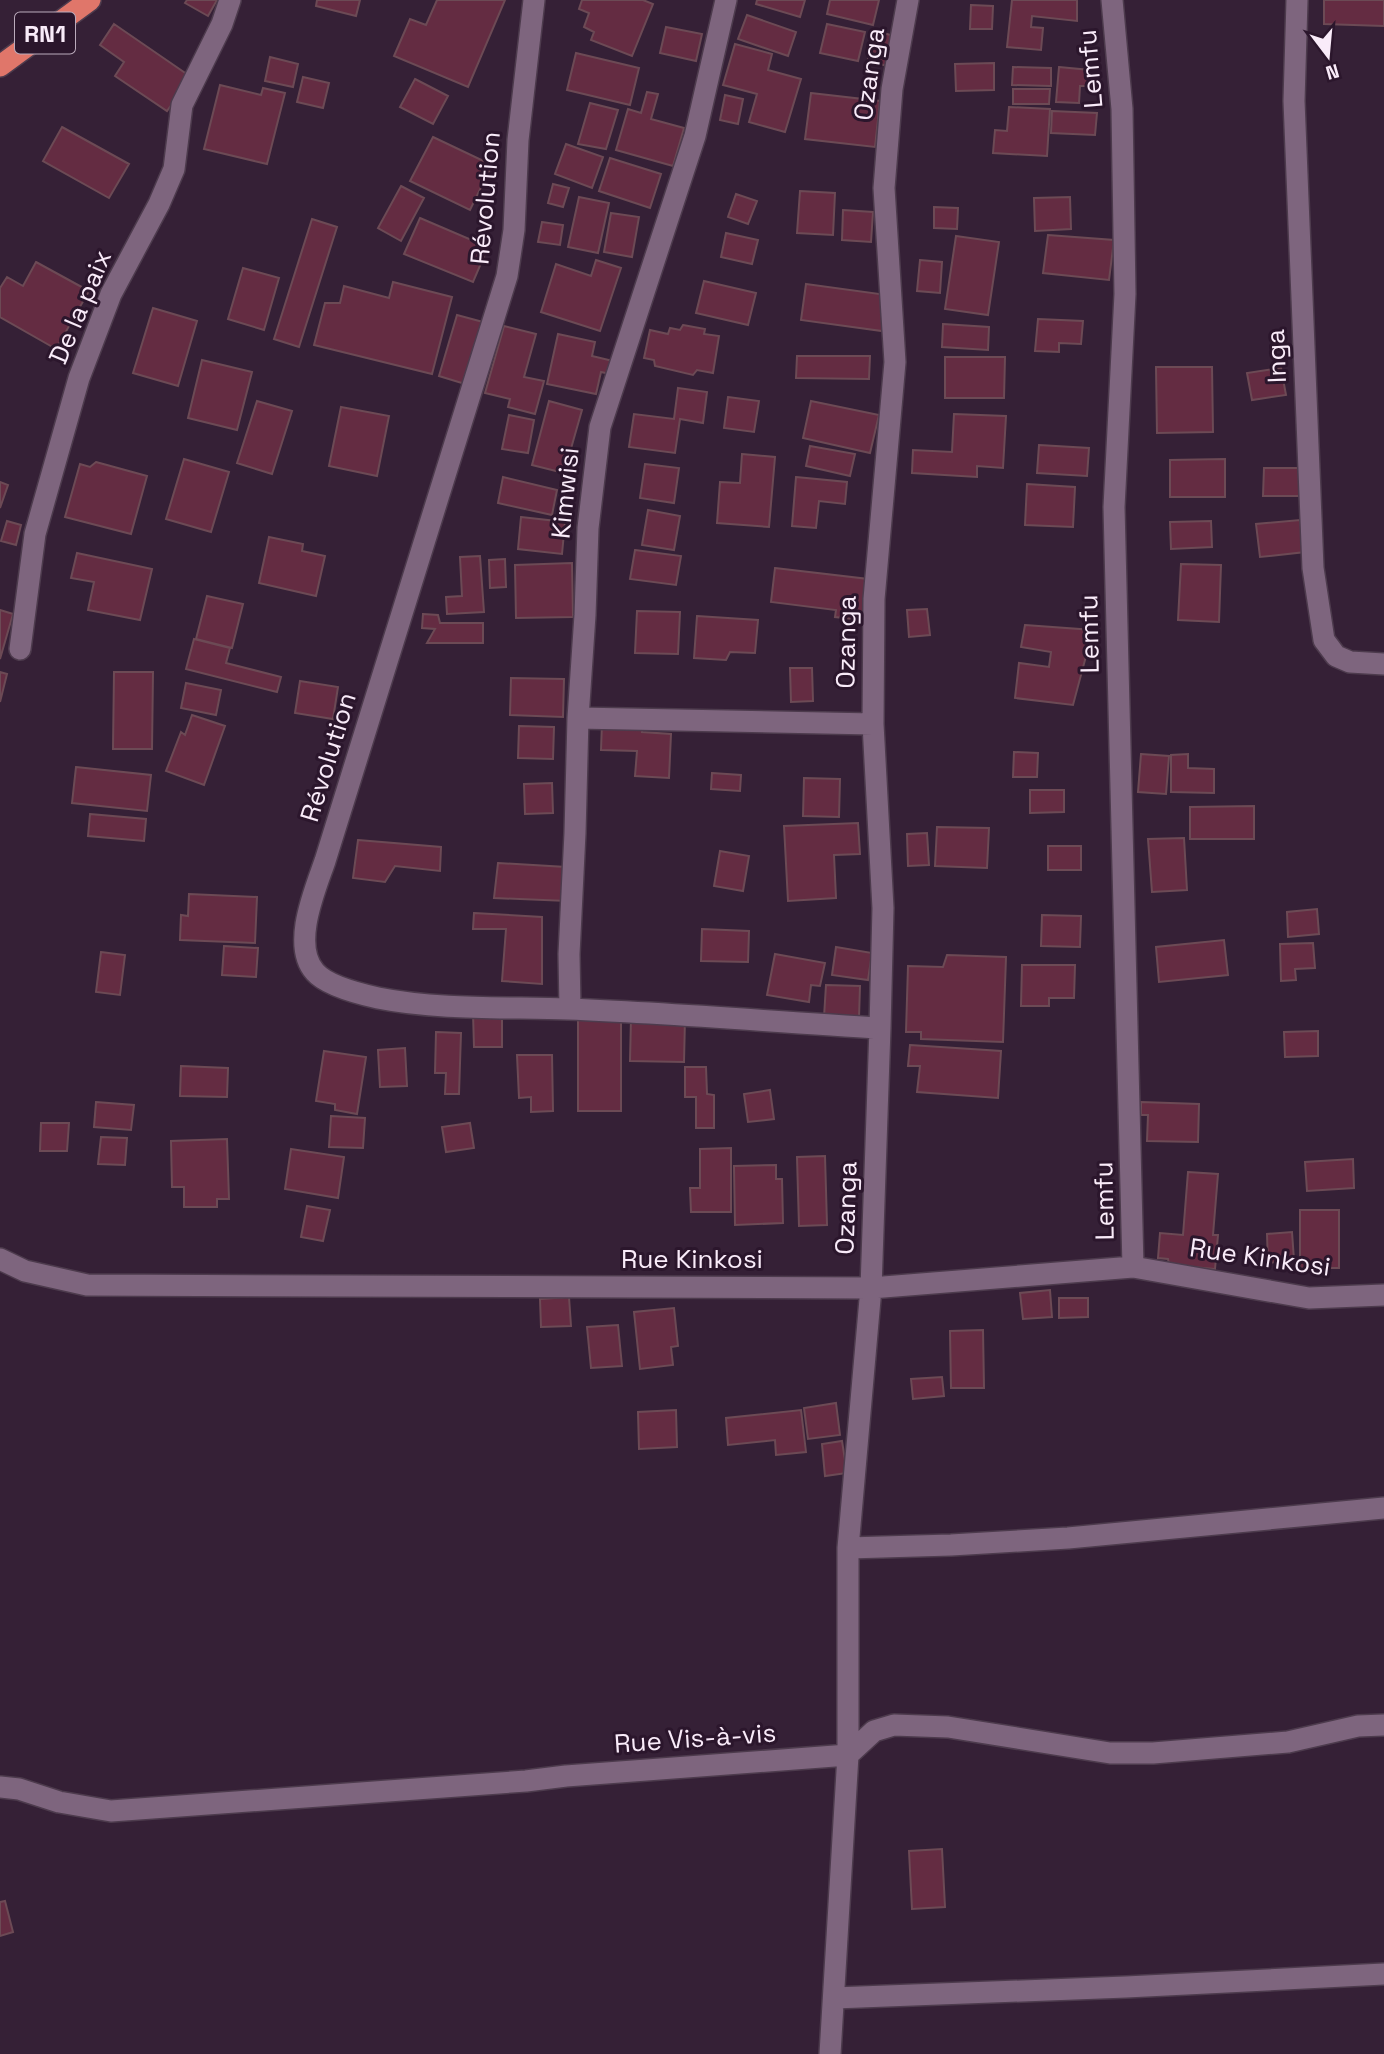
<svg xmlns="http://www.w3.org/2000/svg" width="1384" height="2054" font-family="'Space Grotesk',sans-serif">
	<style>
		.building { fill: #642c42; stroke: #6c4a55; stroke-width: 2 }
		.lines { fill: none; stroke-linecap: round; stroke-linejoin: round }
		.minor-casing { stroke: #4d3b4d; stroke-width: 24 }
		.trunk-casing { stroke: #4d3b4d; stroke-width: 24 }
		.minor { stroke: #7e657e; stroke-width: 21 }
		.trunk { stroke: #e0766a; stroke-width: 21 }
		.labels { text-anchor: middle; dominant-baseline: central; stroke-width: 6; stroke-linejoin: round; paint-order: stroke }
		.shield { fill: #2b162c; stroke: #bbabbc; stroke-width: 2 }
		.shield-label { font-size: 24px; font-weight: bold; fill: #f9ebf9 }
		.street-label { font-size: 26px; fill: #f9ebf9; stroke: #2b162c }
	</style>
	<rect width="100%" height="100%" fill="#352036"/>
	<path class="building" d="M187,0H217L208,16L185,3Z
		M317,0H360L356,16L316,6Z
		M437,0H505L468,87L394,56L410,19L426,25Z
		M582,0H643L653,4L632,56L591,40L594,32L584,27L589,13L579,9Z
		M757,0H805L800,17L756,4Z
		M830,0H879L873,25L827,14Z
		M1012,0H1077V21L1032,16L1031,27L1043,28L1041,50L1007,47Z
		M1324,0H1384V26L1324,24Z
		M971,5L993,6L992,29H970Z
		M747,15L796,32L788,56L738,39Z
		M114,24L191,77L167,111L115,76L124,62L100,45Z
		M827,24L865,32L858,61L820,53Z
		M666,27L702,34L696,61L660,53Z
		M878,31L896,37L886,66L868,59Z
		M735,44L772,54L768,70L801,79L785,132L749,122L757,94L723,85Z
		M576,53L639,68L630,105L567,90Z
		M270,57L298,64L293,87L265,81Z
		M994,63V90L956,91L955,64Z
		M1013,67L1051,68V86L1012,85Z
		M1059,67L1090,70L1089,86H1080L1079,103L1056,102Z
		M303,77L329,83L323,108L297,102Z
		M415,79L448,96L433,124L400,107Z
		M220,85L261,95L263,88L285,93L267,164L204,149Z
		M1013,89H1050L1049,104H1013Z
		M647,92L658,94L651,119L684,128L673,166L616,150L628,109L641,113Z
		M811,93L880,101L875,147L805,139Z
		M725,95L743,99L738,124L720,120Z
		M590,103L618,110L606,149L578,144Z
		M1009,107L1050,109L1047,156L993,153L995,130L1007,131Z
		M1052,111L1097,113L1095,135L1051,133Z
		M62,127L129,164L109,198L43,161Z
		M433,137L492,165L470,210L410,181Z
		M566,144L603,157L592,188L555,174Z
		M610,158L661,174L650,208L599,191Z
		M553,184L569,188L563,207L548,203Z
		M401,186L424,198L401,241L378,228Z
		M800,191L835,193L833,235L797,233Z
		M736,194L757,201L748,224L728,217Z
		M579,197L609,203L598,253L568,247Z
		M1070,197L1071,229L1035,231L1034,198Z
		M934,207L958,208L957,229L934,228Z
		M843,210L873,212L871,242L842,240Z
		M611,213L639,217L632,257L604,252Z
		M420,218L488,247L473,282L404,254Z
		M312,219L337,227L299,347L274,339Z
		M542,222L563,225L560,245L538,242Z
		M726,233L758,240L752,264L721,257Z
		M1048,235L1114,240L1109,280L1043,273Z
		M956,236L999,242L988,315L945,309Z
		M596,260L621,268L600,331L541,312L556,264L591,276Z
		M920,260L942,262L940,293L917,291Z
		M36,262L89,291L56,349L0,317V288L7,277L23,286Z
		M243,268L279,278L264,330L228,319Z
		M704,281L756,293L748,325L696,313Z
		M393,282L452,297L432,374L314,345L325,303H340L344,286L389,298Z
		M806,284L887,295L882,331L801,320Z
		M153,308L197,321L178,386L133,373Z
		M457,315L483,322L465,384L439,376Z
		M1038,319L1083,321L1081,344L1059,343V352L1035,351Z
		M943,324L989,327L988,350L942,347Z
		M683,325L705,329L704,334L719,336L713,373L697,370L693,375L655,366L654,360L644,358L650,330L668,334L670,328L680,330Z
		M504,326L536,334L524,377L544,381L535,414L508,407L510,399L485,393Z
		M558,334L595,342L592,356L613,361L610,374L601,372L596,394L547,384Z
		M797,356H870L869,379L796,378Z
		M945,357H1005L1004,398H945Z
		M202,360L252,372L237,430L188,418Z
		M1156,367H1212L1213,432L1157,433Z
		M1281,368L1286,395L1252,400L1247,373Z
		M678,388L707,392L703,423L680,419L675,453L629,447L634,414L674,419Z
		M728,397L759,401L754,432L724,428Z
		M257,401L292,411L272,474L237,463Z
		M549,401L582,410L564,473L532,465Z
		M811,401L879,415L870,453L803,438Z
		M341,407L389,416L377,476L329,466Z
		M954,414L1006,416L1003,468L977,466V477L912,473L913,450L952,452Z
		M509,415L534,420L528,453L502,449Z
		M1039,445L1089,448L1087,476L1037,473Z
		M810,446L855,454L850,476L806,466Z
		M742,454L775,457L769,527L717,523L720,482L740,483Z
		M184,459L229,472L211,532L166,519Z
		M1225,459V497H1170V460Z
		M96,462L147,476L131,534L65,517L80,464L90,467Z
		M645,464L679,468L674,503L640,498Z
		M1264,468H1299V496H1263Z
		M503,477L557,490L552,515L498,503Z
		M796,477L847,482L845,504L819,501L816,528L792,526Z
		M0,482L8,485L0,508Z
		M1027,484L1075,487L1073,527L1025,525Z
		M648,510L680,516L674,550L642,545Z
		M521,517L565,522L562,554L518,549Z
		M1300,520L1305,552L1260,557L1256,524Z
		M7,521L21,525L16,545L1,541Z
		M1211,521L1212,547L1171,549L1170,522Z
		M269,537L303,544L302,551L325,556L316,596L259,583Z
		M635,550L681,556L676,585L630,579Z
		M77,553L152,569L140,620L88,610L94,582L71,578Z
		M480,556L484,612L447,614L446,597L462,596L460,557Z
		M505,559L506,587L490,588L489,560Z
		M572,563L573,617L516,618L515,565Z
		M1181,564L1221,565L1219,622L1178,620Z
		M775,568L868,579L863,620L835,617L836,610L771,602Z
		M207,596L243,604L232,648L196,639Z
		M927,609L930,635L909,637L907,610Z
		M0,610L13,614L0,659Z
		M637,611L680,612L678,654L635,653Z
		M423,614L438,615L440,623H483V643H427L435,629L422,628Z
		M697,616L758,620L755,653L730,652L726,660L694,658Z
		M1025,625L1093,630L1073,705L1015,698L1019,663L1049,667L1051,652L1021,647Z
		M194,639L230,648L226,663L281,677L277,692L186,669Z
		M790,668H812L813,701L791,702Z
		M0,672L7,674L0,702Z
		M114,672H153L152,749H113Z
		M511,678L564,679L563,717L510,715Z
		M300,681L338,687L333,719L295,713Z
		M186,683L221,690L216,715L181,708Z
		M192,715L225,726L204,785L166,771L181,732L185,735Z
		M602,723L643,724L642,732L671,734L669,778L635,776L637,751L601,750Z
		M519,726L554,727L553,759L518,758Z
		M1014,752L1038,753L1037,777H1013Z
		M1141,754L1169,756L1166,794L1138,792Z
		M1188,754V768L1214,769V793L1171,792V755Z
		M76,767L151,775L147,811L72,803Z
		M712,773L741,775L740,791L711,789Z
		M804,778L840,779L839,817L803,816Z
		M552,783L553,813L525,814L524,784Z
		M1030,790H1064V812L1030,813Z
		M1254,806V839H1190V807Z
		M90,814L146,819L144,841L88,836Z
		M858,823L860,854L834,855L836,898L788,901L784,826Z
		M937,827L989,828L987,868L935,866Z
		M927,833L929,865L908,866L907,834Z
		M1184,838L1187,890L1152,892L1148,839Z
		M358,840L441,847L440,871L395,866L385,882L353,878Z
		M1048,846H1081V870H1048Z
		M720,851L749,856L743,891L714,886Z
		M498,863L566,867L567,901L494,898Z
		M189,894L257,897L255,943L180,940L181,915L188,916Z
		M1317,909L1319,934L1288,937L1287,912Z
		M474,913L542,917V984L502,981L506,929H473Z
		M1042,915L1081,916L1080,947L1041,946Z
		M702,929L749,931L748,962L701,961Z
		M1224,940L1228,975L1159,982L1156,947Z
		M1313,943L1315,968L1295,969L1296,980L1281,981L1280,944Z
		M224,946L258,948L256,977L222,975Z
		M836,947L872,953L868,980L832,975Z
		M101,952L125,955L120,995L96,992Z
		M775,954L825,963L820,986L811,985L809,1002L767,995Z
		M947,955L1006,957L1003,1042L921,1039V1032H906L908,966L943,967Z
		M1022,965H1075L1074,998H1049V1006H1021Z
		M826,985L860,986L859,1018L824,1017Z
		M473,1013H502V1047H474Z
		M631,1018H685L684,1062L630,1061Z
		M578,1020H621V1111H578Z
		M1318,1031V1056L1285,1057L1284,1032Z
		M436,1032L461,1033L459,1094H445L446,1073H435Z
		M910,1045L1001,1051L998,1098L917,1092L920,1066H908Z
		M405,1048L407,1086L380,1087L378,1050Z
		M324,1051L366,1057L357,1114L335,1110V1104L316,1101Z
		M517,1055H552L553,1111L531,1112V1097L519,1098Z
		M181,1066L228,1068L227,1097L180,1096Z
		M685,1067H706L707,1094L714,1095V1128H696V1097H685Z
		M770,1090L774,1119L748,1122L744,1094Z
		M96,1102L134,1105L131,1130L94,1127Z
		M1141,1102L1199,1104L1198,1142L1147,1141L1148,1115H1141Z
		M331,1116L365,1118L363,1148L329,1147Z
		M41,1123H69L67,1151H40Z
		M470,1123L474,1148L446,1152L442,1127Z
		M101,1137L127,1138L125,1165L98,1164Z
		M227,1139L229,1199H217V1207H184V1187H172L171,1141Z
		M731,1148V1212H691L690,1188H700V1149Z
		M291,1149L344,1157L338,1198L285,1189Z
		M825,1156L827,1225L799,1226L797,1157Z
		M1353,1159L1354,1188L1307,1191L1305,1162Z
		M776,1165V1179H782L783,1223L735,1225L734,1166Z
		M1188,1172L1218,1174L1213,1235H1218L1215,1269L1169,1265L1168,1259L1158,1258L1160,1233L1183,1235Z
		M307,1206L330,1210L323,1241L301,1237Z
		M1300,1210H1339V1268H1300Z
		M1292,1232L1294,1260L1268,1263L1267,1234Z
		M1050,1290L1052,1317L1023,1319L1020,1293Z
		M569,1297L571,1326L541,1327L540,1299Z
		M1059,1298H1088V1317L1059,1318Z
		M674,1308L678,1346L671,1347L673,1365L640,1369L634,1312Z
		M618,1325L622,1366L591,1368L587,1327Z
		M983,1330L984,1388H951L950,1331Z
		M942,1377L944,1396L913,1399L911,1379Z
		M836,1403L840,1435L808,1439L804,1408Z
		M676,1410L677,1447L639,1449L638,1412Z
		M801,1410L806,1452L776,1455L775,1440L728,1445L726,1418Z
		M842,1441L847,1473L825,1476L822,1444Z
		M942,1849L945,1907L912,1909L909,1851Z
		M5,1901L13,1932L0,1936V1902Z"/>
	<g class="lines">
		<g class="minor-casing">
			<path id="minor" d="M534,0L518,140L514,230L507,276L325,861C315,890 291,945 315,972C327,986 360,994 378,998C438,1010 506,1007 568,1009C672,1013 776,1022 880,1028
				M1112,0L1122,109L1125,294L1114,507L1133,1267
				M1297,0L1294,101L1313,568L1324,640L1336,656L1350,662L1384,664
				M20,649L35,534L79,378L111,294L159,204L174,169L182,105L222,24L230,0
				M578,718L873,724
				M570,1009L569,954L575,833L578,718L585,615L588,528L600,427L695,136L726,0
				M0,1259L25,1271L87,1285L871,1288L1133,1267L1309,1298L1384,1295
				M848,1548L951,1545L1068,1538L1384,1508
				M0,1787L19,1789L59,1802L111,1811L526,1781L566,1776L848,1755L874,1731L894,1725L948,1727L1110,1753H1153L1288,1742L1358,1726L1384,1725
				M834,1998L1126,1987L1384,1974
				M830,2054L848,1755V1548L871,1288L880,1028L883,908L873,724L874,599L895,362L884,188L892,89L908,0"/>
		</g>
		<g class="trunk-casing">
			<path id="trunk" d="M0,66L90,0"/>
		</g>
		<use href="#minor" class="minor"/>
		<use href="#trunk" class="trunk"/>
	</g>
	<g class="labels">
		<rect class="shield" x="15" y="12.5" width="60" height="41" rx="5"/>
		<g class="shield-label">
			<text x="45" y="33">RN1</text>
		</g>
		<g class="street-label">
			<text transform="translate(1090 69) rotate(-95)">Lemfu</text>
			<text transform="translate(869 74) rotate(-82)">Ozanga</text>
			<text transform="translate(485 198) rotate(-85)">Révolution</text>
			<text transform="translate(80 307) rotate(-67)">De la paix</text>
			<text transform="translate(1276 356) rotate(-92)">Inga</text>
			<text transform="translate(565 493) rotate(-84)">Kimwisi</text>
			<text transform="translate(1089 634) rotate(-91)">Lemfu</text>
			<text transform="translate(846 642) rotate(-89)">Ozanga</text>
			<text transform="translate(328 757) rotate(-73)">Révolution</text>
			<text transform="translate(1104 1201) rotate(-91)">Lemfu</text>
			<text transform="translate(846 1208) rotate(-88)">Ozanga</text>
			<text transform="translate(1260 1257) rotate(8)">Rue Kinkosi</text>
			<text x="692" y="1259">Rue Kinkosi</text>
			<text transform="translate(695 1738) rotate(-4)">Rue Vis-à-vis</text>
		</g>
	</g>
	<g transform="translate(1328 56) rotate(164)" stroke="#2b162c" stroke-width="5" paint-order="stroke">
	<path d="M0-5L12 26L0 18L-12 26Z" fill="#f9ebf9"/>
	<text y="-10" font-size="19" font-weight="bold" text-anchor="middle" fill="#f9ebf9">N</text>
	</g>
</svg>
